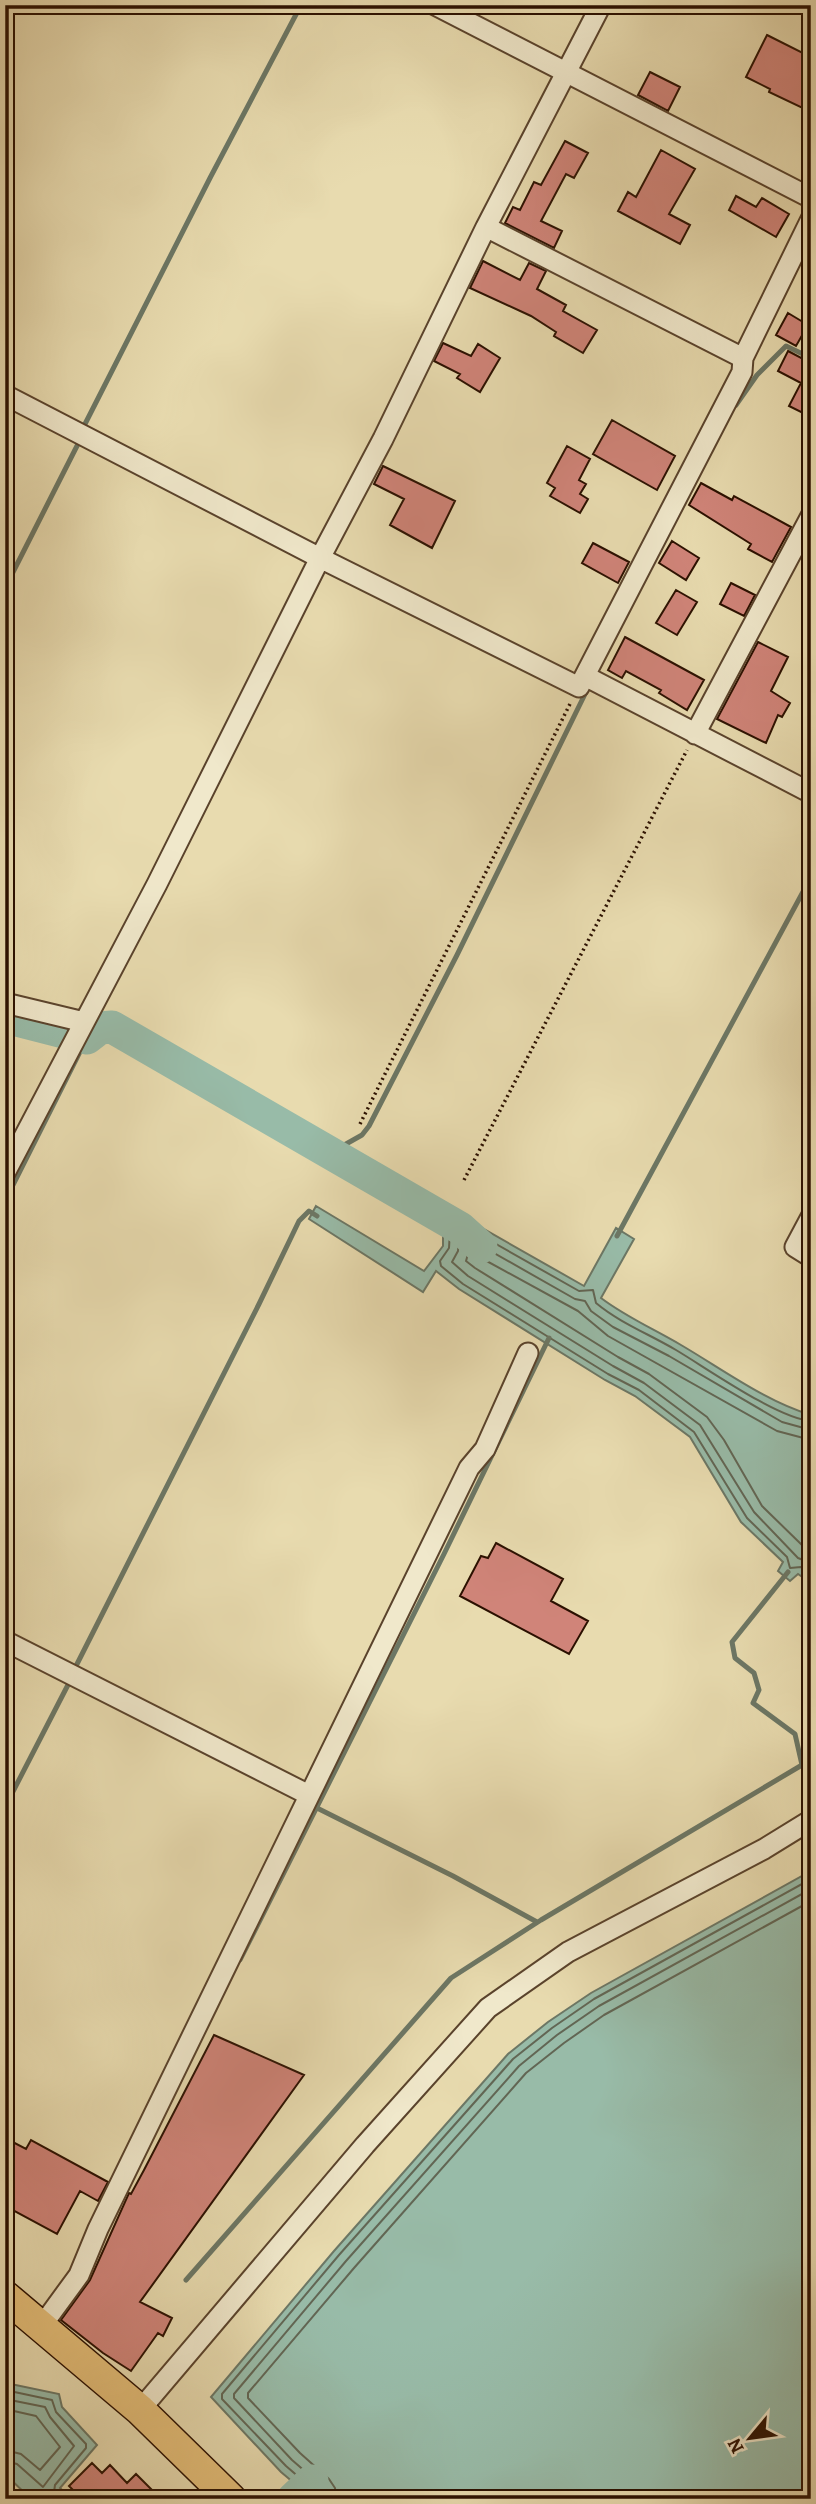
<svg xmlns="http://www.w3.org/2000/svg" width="816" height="2504" font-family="Alegreya,serif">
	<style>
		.water { fill: #98bba8; stroke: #6c7765; stroke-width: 2 }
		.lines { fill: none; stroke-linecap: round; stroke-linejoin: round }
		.shore { stroke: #626654; stroke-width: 2 }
		.stream { stroke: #6c7765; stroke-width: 5 }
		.river { stroke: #98bba8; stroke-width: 33 }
		.building { fill: #d08479; stroke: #2b1000; stroke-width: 2 }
		.minor-casing { stroke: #5a432c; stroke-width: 23 }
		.highway-casing { stroke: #2b1000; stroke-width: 33 }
		.path { stroke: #2b1000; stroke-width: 3.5; stroke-dasharray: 2 3.5; stroke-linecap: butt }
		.minor { stroke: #f0e8cb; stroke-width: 19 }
		.highway { stroke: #e4be78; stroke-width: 30 }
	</style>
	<rect width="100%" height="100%" fill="#e8dbaf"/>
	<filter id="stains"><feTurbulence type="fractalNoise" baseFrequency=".00286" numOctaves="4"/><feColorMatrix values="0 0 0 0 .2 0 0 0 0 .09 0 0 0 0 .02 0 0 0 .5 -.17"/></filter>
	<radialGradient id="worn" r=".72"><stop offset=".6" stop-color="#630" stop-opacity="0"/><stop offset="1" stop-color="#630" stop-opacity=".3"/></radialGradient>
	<path class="water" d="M316,1206L424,1271L443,1246V1228L452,1211L584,1286L616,1228L634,1239L601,1298C626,1317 654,1329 681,1345C722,1369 765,1401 811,1415V1583L798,1574L790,1581L778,1571L783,1562L741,1522L690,1437L635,1396L605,1380L459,1289L436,1271L423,1292L309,1219Z
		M811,1871V2499H313L281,2472L211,2397L334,2251L508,2054L548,2022L591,1993Z
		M6,2383L59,2394L62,2407L97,2445L60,2488L71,2499H31L5,2474Z"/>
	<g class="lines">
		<path class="shore" d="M811,1421C777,1418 708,1369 676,1350C649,1334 620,1323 596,1303L593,1290L579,1291L457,1222L454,1223L450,1230L449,1248L440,1261L441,1266L463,1284L608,1374L639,1390L694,1432L747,1518L787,1557L790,1568L801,1567L811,1574
			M811,1430L782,1422L669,1356L613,1327L591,1311L585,1301L575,1299L464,1236L459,1237L458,1251L452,1262L468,1276L613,1366L644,1383L700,1425L754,1512L798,1558L811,1563
			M811,1440L777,1431L608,1336L578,1311L472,1253L468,1254L466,1261L475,1268L618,1357L649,1374L707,1417L724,1440L762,1506L805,1548L811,1551
			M5,2390L52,2400L56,2412L86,2444V2448L55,2485L54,2492L61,2499
			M5,2399L45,2407L50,2417L74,2446L43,2487L17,2464L5,2461
			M5,2409L36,2416L60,2447L40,2470L21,2454L5,2450
			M317,2499L315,2491L286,2466L222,2399V2394L339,2255L513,2059L552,2028L594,1999L811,1879
			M326,2499L322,2486L292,2460L234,2398V2394L346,2261L519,2066L557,2035L599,2006L811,1889
			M336,2499L335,2488L329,2479L300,2453L248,2398V2393L354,2268L526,2073L564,2043L604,2015L811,1901"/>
		<path class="stream" d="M736,405L757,375L786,346L811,358
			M84,426L210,178L301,5
			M5,588L80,440
			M330,1153L362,1135L369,1126L457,955L587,690
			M5,1201L87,1038
			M617,1236L811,877
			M74,1670L259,1304L299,1221L309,1211L317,1216
			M5,1807L71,1679
			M315,1807L453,1876L537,1922
			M240,1960L444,1554L549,1338
			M186,2280L451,1978L541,1920L802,1765L795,1734L753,1703L759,1690L754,1673L735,1658L732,1642L788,1572"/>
		<path class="river" d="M5,1017L87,1038L100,1028L112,1027L460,1228L481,1247
			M293,2499L312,2481"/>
	</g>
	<path class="building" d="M767,35L811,57V112L769,92L770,89L746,77Z
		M650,72L680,87L668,111L638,95Z
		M565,141L588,153L574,178L566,174L541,221L562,231L554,248L505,223L513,207L520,210L534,182L541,185Z
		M661,150L695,169L669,214L690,225L680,244L618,211L628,192L636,197Z
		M736,196L756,207L762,198L789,214L776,237L729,210Z
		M483,261L520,280L529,263L546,271L537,289L566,305L563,311L597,330L583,353L554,336L556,332L531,316L470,288Z
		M788,313L808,325L796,346L776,335Z
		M443,343L471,356L478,344L500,358L480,392L457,378L460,374L434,361Z
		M788,351L811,363V417L789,406L801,383L778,371Z
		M612,420L675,456L657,490L593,454Z
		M567,446L590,459L579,480L586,484L580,494L588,499L580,513L550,496L555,488L547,483Z
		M383,466L455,501L432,548L390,525L404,499L374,484Z
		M701,483L732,500L734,496L791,527L772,562L748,549L751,544L689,505Z
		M672,541L699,558L686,580L659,563Z
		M593,543L629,562L618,583L582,563Z
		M731,583L755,595L744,616L720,604Z
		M676,590L697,602L677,635L656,623Z
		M625,637L704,680L687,710L659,693L661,690L626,671L622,678L608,670Z
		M758,642L788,657L771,691L790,703L782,717L778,715L766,743L717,719Z
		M496,1543L563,1579L551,1601L588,1621L569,1654L460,1596L481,1556L488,1558Z
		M214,2035L304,2075L140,2302L172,2318L163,2336L158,2333L131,2371L103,2353L61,2320L90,2280L129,2193L131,2194L144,2170Z
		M5,2138L26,2149L31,2140L108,2182L98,2201L80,2191L57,2234L5,2206Z
		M92,2463L102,2473L110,2465L127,2483L136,2474L152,2490L142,2499H82L69,2486Z"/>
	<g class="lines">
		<g class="minor-casing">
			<path id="minor" d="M435,5L811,198
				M486,227L743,358
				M5,395L320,558L579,687L742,372L743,358L811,219
				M585,676L811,793
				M695,734L811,516
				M5,1003L84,1022
				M5,1173L157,884L320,558L383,439L486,227L601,5
				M811,1217L795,1247L811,1257
				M5,1641L309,1795
				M41,2327L79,2275L98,2229L469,1468L485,1449L528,1353
				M140,2410L365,2145L488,2008L568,1952L764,1849L811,1820"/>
		</g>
		<g class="highway-casing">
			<path id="highway" d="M5,2296L140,2410L231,2499"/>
		</g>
		<path class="path" d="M360,1124L570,704
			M464,1180L687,750"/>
		<use href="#minor" class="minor"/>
		<use href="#highway" class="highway"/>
	</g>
	<rect width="816" height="2504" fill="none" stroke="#e8dbaf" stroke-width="28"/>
	<rect x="7" y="7" width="802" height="2490" fill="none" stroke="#2b1000" stroke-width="3.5"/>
	<rect x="14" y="14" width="788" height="2476" fill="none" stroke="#2b1000" stroke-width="2"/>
	<g transform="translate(750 2438) rotate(241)" stroke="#f0e8cb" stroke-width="5" paint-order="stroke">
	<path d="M0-5L12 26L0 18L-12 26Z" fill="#2b1000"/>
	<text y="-10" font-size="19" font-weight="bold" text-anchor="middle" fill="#2b1000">N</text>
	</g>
	<rect width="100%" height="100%" filter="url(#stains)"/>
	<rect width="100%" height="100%" fill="url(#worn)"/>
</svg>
